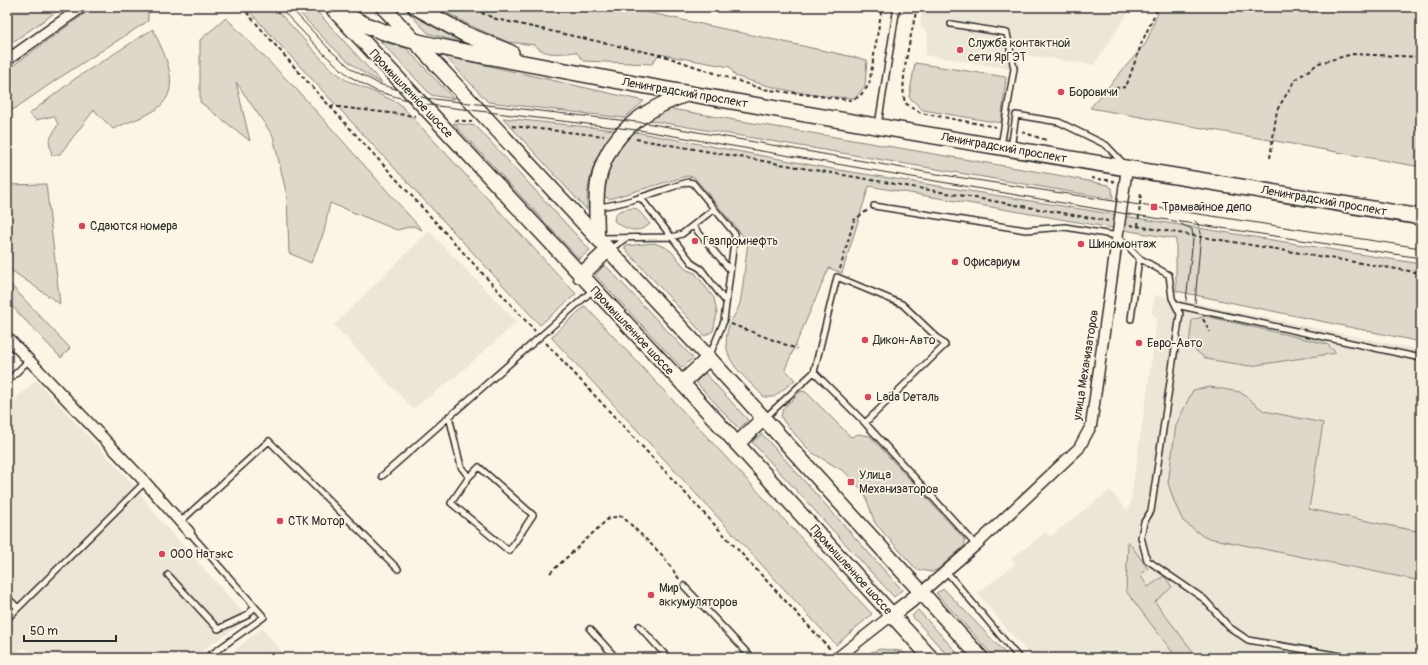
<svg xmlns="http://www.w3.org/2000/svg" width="1428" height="665" font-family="Pangolin,sans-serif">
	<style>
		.built { fill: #ece6d7 }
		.green { fill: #ded8ca; stroke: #84827a }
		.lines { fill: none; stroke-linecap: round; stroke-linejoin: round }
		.lane-casing { stroke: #2b2b2b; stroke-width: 8 }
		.street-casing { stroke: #2b2b2b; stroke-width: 13 }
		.secondary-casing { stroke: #2b2b2b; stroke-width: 17 }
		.primary-casing { stroke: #2b2b2b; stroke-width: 18 }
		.path { stroke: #2b2b2b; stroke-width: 2; stroke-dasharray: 4 3; stroke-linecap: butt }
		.lane { stroke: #fcf5e5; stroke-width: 5 }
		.street { stroke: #fcf5e5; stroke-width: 10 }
		.secondary { stroke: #fcf5e5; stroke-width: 14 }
		.primary { stroke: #fcf5e5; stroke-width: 15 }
		.tram { stroke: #2b2b2b; stroke-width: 1 }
		.poi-dot { fill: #d1495b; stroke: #fcf5e5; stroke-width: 1.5 }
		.labels { text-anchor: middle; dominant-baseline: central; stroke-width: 3.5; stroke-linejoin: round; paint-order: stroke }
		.poi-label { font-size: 12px; fill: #2b2b2b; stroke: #fcf5e5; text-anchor: start }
		.street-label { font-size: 12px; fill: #2b2b2b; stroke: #fcf5e5 }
	</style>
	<rect width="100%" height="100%" fill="#fcf5e5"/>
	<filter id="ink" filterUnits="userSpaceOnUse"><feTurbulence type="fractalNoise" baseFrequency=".025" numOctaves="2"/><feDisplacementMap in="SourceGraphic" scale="8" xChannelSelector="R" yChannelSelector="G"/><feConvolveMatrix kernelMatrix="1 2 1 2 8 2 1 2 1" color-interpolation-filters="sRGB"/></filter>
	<g filter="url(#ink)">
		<path class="built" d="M923,7H1132L1094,65L1026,55L1020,61L1019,70L925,55L928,35L920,25Z
			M429,231L517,322L454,378L413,409L334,325Z
			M1156,295L1421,350V658H1033L1009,632L978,593L1015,564L1011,559L1046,532L1050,537L1110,490L1127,511L1130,505L1150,372L1157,318L1151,312Z
			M36,380L134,485L159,519L249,619L191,658H38L24,648L11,658H7V407Z
			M262,628L287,658H225Z"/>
		<path class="green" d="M7,7H63L7,46Z
			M94,7H152L148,10V21L56,80L7,114V70Z
			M245,7H274L329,67L346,80L399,103L576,294L540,325Z
			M294,7H313L382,83C346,66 321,35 294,7Z
			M437,7H623L867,60L865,86L855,98C815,97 773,89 735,76L730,67L659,54L652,64L584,61L576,52C561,53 545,57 535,45L508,42L471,26Z
			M1160,7H1421V167L1090,108L1146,43Z
			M404,8L431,25L469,45L428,33Z
			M226,18L299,92L422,230L413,226L397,230L330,203L324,232L311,263L289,253L287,196L273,136L236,82L250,141L200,102V40Z
			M153,29C163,52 184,87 158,108C146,117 127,122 113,129L94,110L60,154L52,156L49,141L58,124L54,116L36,120L29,114L76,78Z
			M380,41L406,48L454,99L431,95Z
			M445,56L644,101L624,118L488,102Z
			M915,63L1006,77L1001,123L923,110L909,97Z
			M665,108L1063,176L1108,185L1112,188L1113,199L647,120Z
			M503,118L616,130C595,150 586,182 587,210Z
			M453,123L476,126L590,250L579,259Z
			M635,132L833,169L1421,264V342L1176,291V239L869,186L842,273L829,268L785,369L795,380L774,397H764C742,373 718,360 729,325C732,318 738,311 740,303C744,283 745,262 748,242L694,177L687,176L609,199L604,196C608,168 614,152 635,132Z
			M46,184L60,304L11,270L9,283L70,348L61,358L7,301V185Z
			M633,208L637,209L650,224C637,235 626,229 614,221C615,209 624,210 633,208Z
			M654,243L665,247L672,252L687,270L695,273L714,298L717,313L713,331L705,336L625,249V246Z
			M605,265L693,358L682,368L595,275Z
			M585,306L872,614L836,645L551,337Z
			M1205,316L1327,344L1336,353L1250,366L1206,359L1189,345L1192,320Z
			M705,373L748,420L739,429L696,382Z
			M1210,387L1240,392L1264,411L1323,423L1309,509L1421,532V581L1204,537L1183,521L1175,504L1168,483L1176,425L1193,390Z
			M801,391L806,392L851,437L858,434L870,436L964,539L965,545L937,570L931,572L916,569L875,523L864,492L845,472L811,452L784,422L781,416L783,409Z
			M762,434L902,590L894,597L752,442Z
			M1128,541L1148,569L1140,575L1148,587L1164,576L1172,587L1155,602L1198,658H1177L1126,591Z
			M944,589L1006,654L1005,658H995L936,593Z
			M918,610L962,658H950L912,616Z
			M880,649L901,651L910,658H855Z"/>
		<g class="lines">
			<g class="lane-casing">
				<path id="lane" d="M951,24L1007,33L1014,69L1001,146
					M878,125L897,7
					M1011,148L1016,115L1059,122L1106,145L1123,163
					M640,197L693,264L701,269L726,302
					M874,206L1026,230L1065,227L1118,236L1139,258L1169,275L1172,298L1180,314L1151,511L1144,522L1141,537L1147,560L1204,599L1229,627L1248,640L1353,658
					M597,207C628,204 658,191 688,182L693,183L735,234L724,321L709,357
					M693,226L730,270
					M600,238L672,237L682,234L714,209
					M610,249L625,239
					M1176,305L1421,358
					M1131,319L1139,258
					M814,372L837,277L902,304L945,345L865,423
					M7,382L29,360
					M449,416L461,467L469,477L451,503L509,551L533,515L479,467L469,477
					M765,418L814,372L865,423L976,545
					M382,476L593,290
					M180,522L269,441L398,569
					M189,532L264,617L206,658
					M946,571L1019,658
					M168,575L218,629L246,616L255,607
					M684,586L752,658
					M7,597L18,608
					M7,619L145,482
					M639,626L668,658
					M590,629L616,658"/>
			</g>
			<g class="street-casing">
				<path id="street" d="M7,60L82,7
					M7,337L145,482L189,532
					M922,592L976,545L1079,448L1091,426L1127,168
					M837,658L892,615"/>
			</g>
			<g class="secondary-casing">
				<path id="secondary" d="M383,7L709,358L981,658
					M334,10L682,383L931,658
					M597,238C597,220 595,201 598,183C606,135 645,108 688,94
					M580,276L608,250
					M682,383L709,358
					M737,444L764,418
					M892,615L922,592"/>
			</g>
			<g class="primary-casing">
				<path id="primary" d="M334,7C374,37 444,48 492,57C540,66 587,75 635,84C896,131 1159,173 1421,217
					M416,7L465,34L511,53"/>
			</g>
			<path class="path" d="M242,7L304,78L535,331
				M477,7L482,13L496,19L664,56L762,89L849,100L859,97L869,85L882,7
				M917,7C912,33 899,79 905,103L921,113L996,127
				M1101,90L1126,87L1142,42L1158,7
				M330,106L415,116
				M455,120L472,122
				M512,126L604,136
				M1022,132L1046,140
				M636,139L1108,221
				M1270,158L1277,110L1295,80L1319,63L1353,54L1421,57
				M1091,178L1114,181L1113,183
				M1130,225L1421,273
				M1138,226L1141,193
				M840,269L854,220L868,210
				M1203,319L1210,332
				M731,324L797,349
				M546,343L830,649
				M550,573L609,518L622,516L662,555L680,580"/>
			<use href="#lane" class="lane"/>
			<use href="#street" class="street"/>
			<use href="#secondary" class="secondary"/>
			<use href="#primary" class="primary"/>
			<path class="tram" d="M279,7L325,55L349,76L376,91L421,104L645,131L1121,213L1421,258
				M290,7L330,50L353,70L379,84L425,98L646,123L937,174L1421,248
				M1181,224L1192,229L1193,239L1186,301
				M1195,303L1201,233L1198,224L1195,221"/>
		</g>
	</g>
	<g class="poi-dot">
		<circle cx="960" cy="50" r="4"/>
		<circle cx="1061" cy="92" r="4"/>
		<rect x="1150" y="203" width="8" height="8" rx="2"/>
		<circle cx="82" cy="226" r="4"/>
		<circle cx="695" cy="241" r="4"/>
		<circle cx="1081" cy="244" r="4"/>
		<circle cx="955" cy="262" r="4"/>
		<circle cx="865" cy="340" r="4"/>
		<circle cx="1139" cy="343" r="4"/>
		<circle cx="868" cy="397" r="4"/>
		<rect x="847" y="478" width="8" height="8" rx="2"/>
		<circle cx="280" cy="521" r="4"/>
		<circle cx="162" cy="554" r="4"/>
		<circle cx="651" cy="595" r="4"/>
	</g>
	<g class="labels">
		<g class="poi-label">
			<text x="968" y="43">Служба контактной<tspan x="968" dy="14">сети ЯрГЭТ</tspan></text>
			<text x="1069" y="92">Боровичи</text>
			<text x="1162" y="207">Трамвайное депо</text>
			<text x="90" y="226">Сдаются номера</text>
			<text x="703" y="241">Газпромнефть</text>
			<text x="1089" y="244">Шиномонтаж</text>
			<text x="963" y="262">Офисариум</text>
			<text x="873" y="340">Дикон-Авто</text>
			<text x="1147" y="343">Евро-Авто</text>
			<text x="876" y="397">Lada Dеталь</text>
			<text x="859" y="475">Улица<tspan x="859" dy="14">Механизаторов</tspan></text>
			<text x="288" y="521">СТК Мотор</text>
			<text x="170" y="554">ООО Натэкс</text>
			<text x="659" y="588">Мир<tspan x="659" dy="14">аккумуляторов</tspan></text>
		</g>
		<g class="street-label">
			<text transform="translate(685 93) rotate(10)">Ленинградский проспект</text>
			<text transform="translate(411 94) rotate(47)">Промышленное шоссе</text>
			<text transform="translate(1004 148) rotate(10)">Ленинградский проспект</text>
			<text transform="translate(1324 201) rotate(10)">Ленинградский проспект</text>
			<text transform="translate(632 331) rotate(47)">Промышленное шоссе</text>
			<text transform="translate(1086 365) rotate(-81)">улица Механизаторов</text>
			<text transform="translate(851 570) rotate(48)">Промышленное шоссе</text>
		</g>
	</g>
	<rect width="1428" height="665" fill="none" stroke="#fcf5e5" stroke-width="24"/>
	<rect x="12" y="12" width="1404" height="641" fill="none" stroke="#2b2b2b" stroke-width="1.5" filter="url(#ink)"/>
	<path d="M24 635v6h92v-6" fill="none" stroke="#2b2b2b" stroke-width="2"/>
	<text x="30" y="635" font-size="12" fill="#2b2b2b" stroke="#fcf5e5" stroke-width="3" paint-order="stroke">50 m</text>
</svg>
